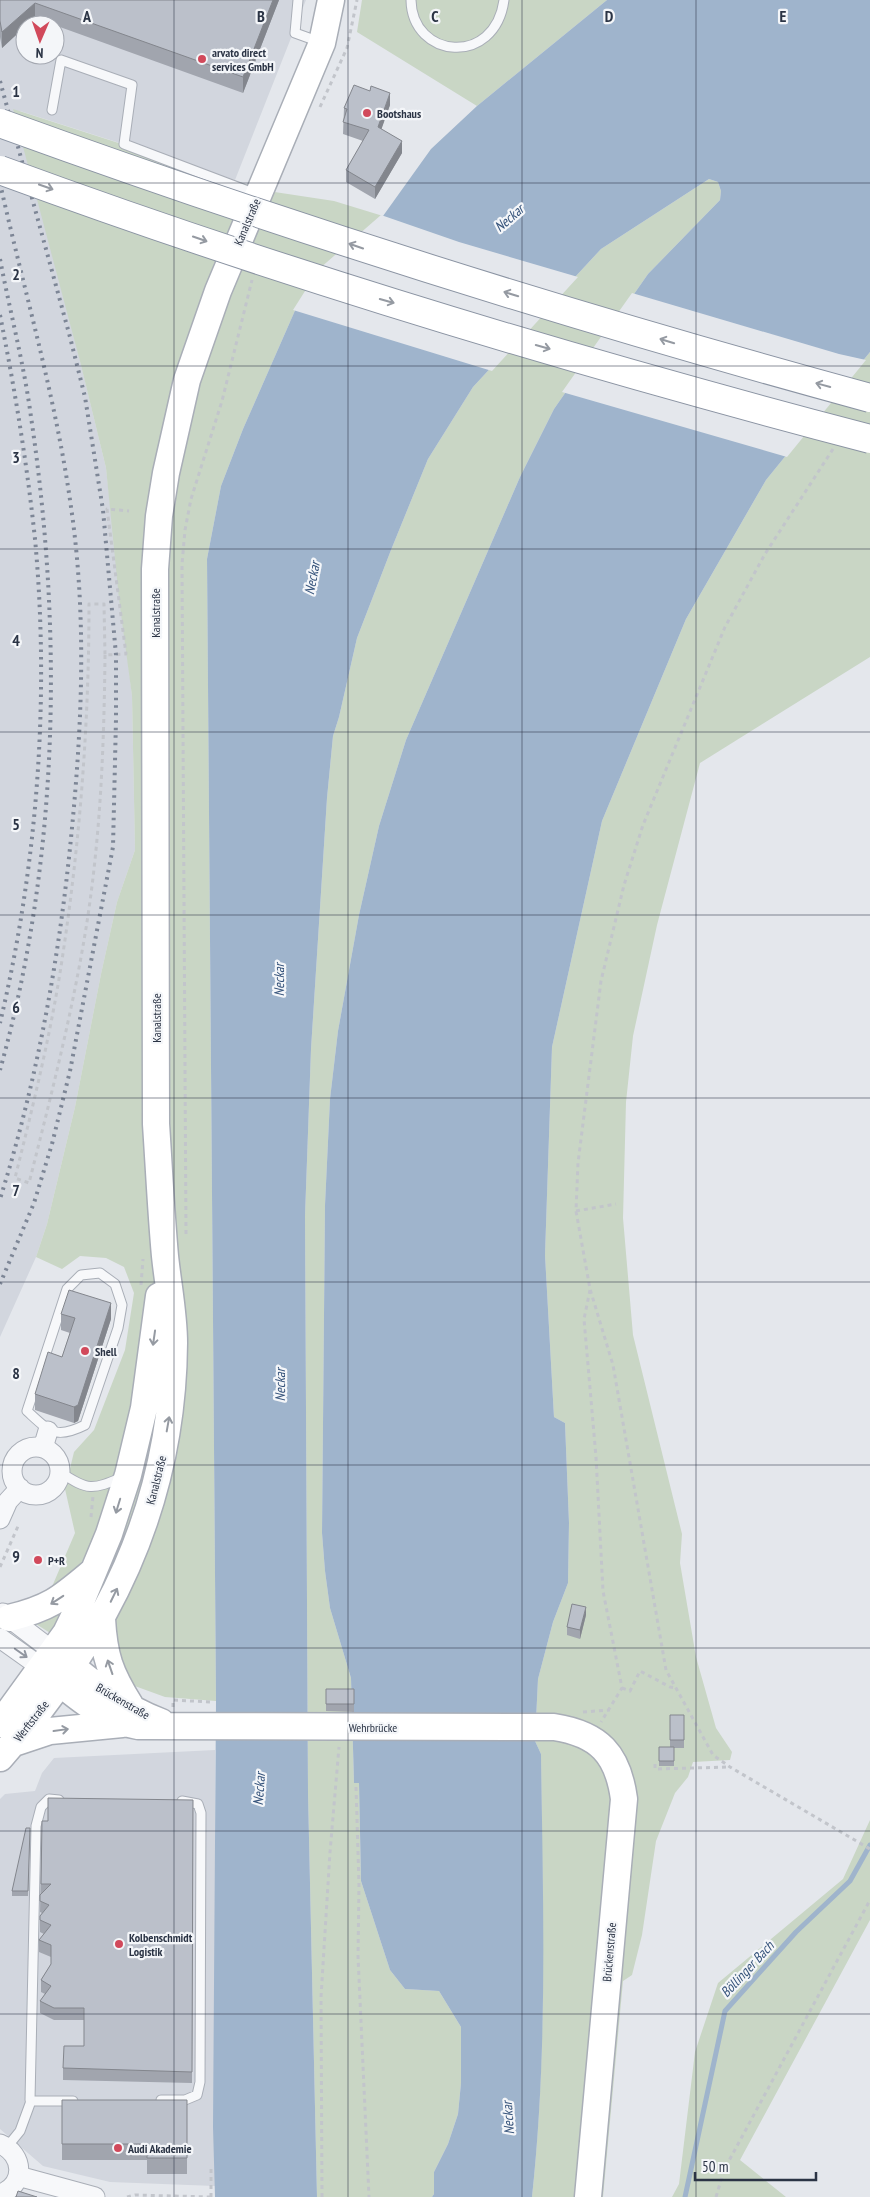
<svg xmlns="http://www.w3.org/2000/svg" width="870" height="2197" font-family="'PT Sans Narrow',sans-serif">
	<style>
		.built { fill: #d2d6de; fill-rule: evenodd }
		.green { fill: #c9d6c5 }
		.water { fill: #9fb4cc }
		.pier { fill: #e4e7ec }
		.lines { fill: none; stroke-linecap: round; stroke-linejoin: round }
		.stream { stroke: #9fb4cc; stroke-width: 5 }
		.service-casing { stroke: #a9aeb7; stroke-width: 11 }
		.minor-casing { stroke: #a9aeb7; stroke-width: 21 }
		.secondary-casing { stroke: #a9aeb7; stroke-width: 29 }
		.path { stroke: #c2c5cb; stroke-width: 3; stroke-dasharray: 4 4; stroke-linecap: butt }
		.service { stroke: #f7f8fa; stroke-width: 9 }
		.minor { stroke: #f7f8fa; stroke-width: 19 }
		.secondary { stroke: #fff; stroke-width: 26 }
		.rail { stroke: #7d8696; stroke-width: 4; stroke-dasharray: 2.5 5; stroke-linecap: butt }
		.motorway-bridge-casing { stroke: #8b94a3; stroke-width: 30; stroke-linecap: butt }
		.motorway-bridge { stroke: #fff; stroke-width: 28 }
		.wall { fill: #a1a5ae }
		.shaded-wall { fill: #83868d }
		.building { fill: #bbc0ca; stroke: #83868d }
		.oneway { stroke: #959aa2 }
		.oneway2 { stroke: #9196a0 }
		.grid { fill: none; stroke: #2b3445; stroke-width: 1; stroke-opacity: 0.55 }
		.poi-dot { fill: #d1495b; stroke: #f4f6f9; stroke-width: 2 }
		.labels { text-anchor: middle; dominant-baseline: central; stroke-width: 4.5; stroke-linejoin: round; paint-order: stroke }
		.poi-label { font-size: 12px; font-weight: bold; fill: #2b3445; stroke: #f4f6f9; text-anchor: start }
		.street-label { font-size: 12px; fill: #2b3445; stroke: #f4f6f9 }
		.water-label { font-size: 14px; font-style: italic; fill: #34527a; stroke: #f4f6f9 }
		.grid-label { font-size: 16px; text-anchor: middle; font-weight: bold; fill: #2b3445; stroke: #f4f6f9; stroke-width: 4.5; stroke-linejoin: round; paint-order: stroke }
	</style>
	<rect width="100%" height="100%" fill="#e4e7ec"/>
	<path class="built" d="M0,0H306L235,180L20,111L106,468L132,696L135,850L117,902L101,974L75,1107L47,1224L36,1257L0,1337ZM25,25H55V55H25Z
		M215,1750V2186L110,2182L43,2166L0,2129V1799L5,1794L35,1791L42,1773L54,1758Z"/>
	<path class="green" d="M362,0H607L477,106L357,32Z
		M13,109L268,191L334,201L383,216L297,306L243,429L221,486L207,559L216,1701L165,1697L132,1685L36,1624L75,1533L65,1489L74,1452L94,1430L125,1350L134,1293L124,1267L106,1258L80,1256L62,1269L36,1257L47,1224L75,1107L101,974L117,902L135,850L132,696L119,599L106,468L81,365Z
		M709,179L718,182L721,191L720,200L648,274L554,409L520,477L406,740L379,826L359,915L338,1031L330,1099L325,1205L322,1533L325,1571L330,1608L351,1678L354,1783H359L361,1881L390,1970L405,1989L439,1991L461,2027V2083L458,2114L448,2144L434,2172V2194L432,2197H317L308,1793L305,1216L311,1049L327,798L333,736L339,717L357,638L391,550L428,459L473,387L601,249Z
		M870,352V657L700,763L657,925L633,1036L626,1102L623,1218L633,1335L682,1534L680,1563L696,1657L716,1728L732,1752L730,1760L693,1762L688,1777L675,1793L656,1841L642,1935L632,1975L623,1981L603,2197H532C548,2050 542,1902 541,1754L535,1741L538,1679L553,1622L568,1583L569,1523L565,1423L554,1417L545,1255L552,1047L602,821L686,619L766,480Z
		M870,1820V1920L740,2160L786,2197H672L679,2184L695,2052L718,1983L843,1879Z"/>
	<path class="water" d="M607,0H870V352L766,480L686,619L602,821L552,1047L545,1255L554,1417L565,1423L569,1523L568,1583L553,1622L538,1679L535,1741L541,1754C543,1902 548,2050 532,2197H432L434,2194V2172L448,2144L458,2114L461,2083V2027L439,1991L405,1989L390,1970L361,1881L359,1783H354L351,1678L330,1608L325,1571L322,1533L325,1205L330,1099L338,1031L359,915L379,826L406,740L520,477L554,409L648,274L720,200L721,191L718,182L709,179L601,249L473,387L428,459L391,550L357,638L339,717L333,736L327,798L311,1049L305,1216L308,1793L317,2197H215L213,2127L216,1701L207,559L221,486L243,429L297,306L321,271L383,216L431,149L477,106Z"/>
	<path class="pier" d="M381,215L459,242L578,277L492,371L293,310L319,269Z
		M632,293L839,354L866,360L787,457L562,392Z"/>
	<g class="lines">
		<path class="stream" d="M685,2197L725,2011L796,1932L850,1881L870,1845"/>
		<g class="service-casing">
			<path id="service" d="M298,0L295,33L320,42
				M411,0C412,59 495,67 504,0
				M52,110L61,60L132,85L124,144L256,194
				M100,1273L115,1284L122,1305L118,1328L85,1425C55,1440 49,1431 27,1411L67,1289L81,1275Z
				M60,1472C88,1491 92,1490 123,1477
				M30,2100L36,1826L41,1807L49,1799L59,1800
				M161,2100H185L197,2095L200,2082L201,1813L198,1804L182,1801
				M7,2147L20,2131L31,2101H73"/>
		</g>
		<g class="minor-casing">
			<path id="minor" d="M12 1471a24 24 0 1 1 48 0a24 24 0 1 1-48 0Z
				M43,1448L48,1431
				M0,1519L8,1501L20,1488
				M3,1613L54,1652
				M0,1638L42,1668
				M0,2144C24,2154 26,2185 0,2194
				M18,2176L95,2197"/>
		</g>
		<g class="secondary-casing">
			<path id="secondary" d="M9,1618C50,1608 60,1599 91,1573
				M102,1619C104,1656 110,1673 130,1705
				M60,1656C90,1682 123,1708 161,1722
				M42,1668C70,1691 102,1721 138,1726L554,1727C599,1734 618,1754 624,1799L588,2197
				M0,1724L66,1633L80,1604L109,1534L128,1475L144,1408L159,1296
				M14,1743L50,1731L122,1724
				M0,1758C107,1638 173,1506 174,1343C174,1314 168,1285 165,1256C161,1212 159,1168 156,1124L155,569L159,516L166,473L187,380L218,291L322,43L331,0"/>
		</g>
		<path class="path" d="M320,107L347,48L357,0
			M833,449L765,554L725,627L643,825L624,885L601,981L578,1163L576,1211L590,1289L613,1365L666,1670L713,1755L730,1767L870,1849
			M105,655C104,752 100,850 83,946C69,1026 49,1104 29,1183L15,1178C33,1106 51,1033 62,960C80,842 89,723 89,604H104L105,655L126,654L107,509L129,511
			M576,1211L616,1204
			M186,1234L182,564L185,530L191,499L222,401L252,280
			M141,1285L143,1259
			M590,1290L584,1319L596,1457L603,1591L622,1688L601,1722
			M91,1517L93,1496
			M0,1567L19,1524
			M622,1688L630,1691L640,1671L670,1687L676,1688
			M173,1707V1700L211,1702
			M583,1712L610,1710
			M655,1764V1769L730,1767
			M356,1787L359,1885L358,1956L369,2197
			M211,2169V2197
			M127,2197L135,2195L211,2197
			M322,2197L321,1997L330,1852L339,1747
			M716,2197L724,2170L870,1900"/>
		<use href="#service" class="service"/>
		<use href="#minor" class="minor"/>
		<use href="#secondary" class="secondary"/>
		<path class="rail" d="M0,81L70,337L85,397L103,510L116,655V719L113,847L70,1071L52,1144L34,1203L0,1284
			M0,183C24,291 56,398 71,507C87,617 82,728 71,838C59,960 37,1081 0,1199
			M0,259C10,312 24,364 31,417C63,633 59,859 0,1070
			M0,315C15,390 27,464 35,539C50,700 37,867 0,1023"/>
		<g class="motorway-bridge-casing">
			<path id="motorway-bridge" d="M0,123C286,227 576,318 870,398
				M0,170C285,275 576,362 870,439"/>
		</g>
		<use href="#motorway-bridge" class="motorway-bridge"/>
	</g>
	<path class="wall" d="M0,0H279L243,93L35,18L28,25H25L2,48L0,37Z
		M390,105L381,129L402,153L375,199L346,182V170L363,141L343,134L344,108Z
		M61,1314L111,1319L78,1421L74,1423L35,1410V1394L62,1357L70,1333L61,1330Z
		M586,1615L580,1639L567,1635V1627Z
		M326,1689H354V1712L326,1711Z
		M670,1715H684V1748H674V1766H659V1747H670Z
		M193,1800L192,2083L63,2080V2068L84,2046V2020H54L40,2013V2001L45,1994L41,1992V1980L51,1964V1957L39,1952V1940L44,1934L40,1932V1916L42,1913L40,1912L42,1821H48Z
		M30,1828L28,1896H12V1891Z
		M62,2100H187V2174H147V2160H62Z"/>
	<path class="shaded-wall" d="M273,0H279L243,93V77Z
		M35,3V18L28,25H25V27L2,48V32Z
		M390,93V105L378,139V127Z
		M402,141V153L375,199V187Z
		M111,1303V1319L78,1421L74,1423V1407Z
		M586,1607V1615L580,1639V1630Z"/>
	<path class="building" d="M0,0H273L243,77L35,3L2,32L0,21Z
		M354,85L370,91L371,86L390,93L378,127L402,141L375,187L346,170L369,130L343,122L347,109L344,108Z
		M69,1290L111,1303L78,1405L74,1407L35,1394L48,1352L62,1357L75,1318L61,1314Z
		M572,1604L586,1607L580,1630L567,1627Z
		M326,1689H354V1704H326Z
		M670,1715H684V1740H670Z
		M659,1747H674V1761H659Z
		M48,1798L193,1800L192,2072L63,2068L64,2046H84V2008H54L40,2001L51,1986L41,1980L51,1964V1945L39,1940L51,1925L40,1920V1916L49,1905L40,1901V1895L51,1884H41L42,1821H48Z
		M26,1828H30L28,1891H12Z
		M62,2100H187V2158H147V2144H62Z
		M18,2191L37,2197H16Z"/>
	<defs><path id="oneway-shaft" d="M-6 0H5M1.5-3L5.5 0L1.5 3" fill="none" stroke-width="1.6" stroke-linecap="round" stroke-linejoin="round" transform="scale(1.25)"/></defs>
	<g class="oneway">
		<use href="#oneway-shaft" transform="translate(46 187) rotate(19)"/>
		<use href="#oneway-shaft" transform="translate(200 239) rotate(19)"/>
		<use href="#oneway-shaft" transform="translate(356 246) rotate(-161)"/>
		<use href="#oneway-shaft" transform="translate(511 294) rotate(-163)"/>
		<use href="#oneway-shaft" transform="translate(387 301) rotate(16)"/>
		<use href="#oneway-shaft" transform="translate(667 341) rotate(-163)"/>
		<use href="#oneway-shaft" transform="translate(543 347) rotate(16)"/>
		<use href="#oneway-shaft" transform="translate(823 385) rotate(-165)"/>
		<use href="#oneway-shaft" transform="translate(154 1338) rotate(98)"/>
		<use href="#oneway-shaft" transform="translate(168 1424) rotate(-80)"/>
		<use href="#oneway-shaft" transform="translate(118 1506) rotate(107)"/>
		<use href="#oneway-shaft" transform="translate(114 1595) rotate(-64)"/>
		<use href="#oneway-shaft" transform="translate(57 1600) rotate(147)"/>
		<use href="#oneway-shaft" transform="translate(110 1667) rotate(-109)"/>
		<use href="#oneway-shaft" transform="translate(61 1730) rotate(-8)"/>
	</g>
	<use class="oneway2" href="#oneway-shaft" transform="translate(21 1653) rotate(35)"/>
	<path class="grid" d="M174,0V2197M348,0V2197M522,0V2197M696,0V2197M0,183H870M0,366H870M0,549H870M0,732H870M0,915H870M0,1098H870M0,1282H870M0,1465H870M0,1648H870M0,1831H870M0,2014H870"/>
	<g class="poi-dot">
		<circle cx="202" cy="59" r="5"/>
		<circle cx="367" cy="113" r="5"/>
		<circle cx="85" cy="1351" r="5"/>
		<circle cx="38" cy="1560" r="5"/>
		<circle cx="119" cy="1944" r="5"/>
		<circle cx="118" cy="2148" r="5"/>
	</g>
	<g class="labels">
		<g class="poi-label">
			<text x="212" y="52">arvato direct<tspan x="212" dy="14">services GmbH</tspan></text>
			<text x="377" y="113">Bootshaus</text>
			<text x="95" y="1351">Shell</text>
			<text x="48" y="1560">P+R</text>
			<text x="129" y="1937">Kolbenschmidt<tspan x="129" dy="14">Logistik</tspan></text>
			<text x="128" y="2148">Audi Akademie</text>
		</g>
		<g class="street-label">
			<text transform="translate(247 222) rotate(-67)">Kanalstraße</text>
			<text transform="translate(155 613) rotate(-90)">Kanalstraße</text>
			<text transform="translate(156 1018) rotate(-90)">Kanalstraße</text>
			<text transform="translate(156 1480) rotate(-76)">Kanalstraße</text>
			<text transform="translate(123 1701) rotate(30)">Brückenstraße</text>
			<text transform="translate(31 1721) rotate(-52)">Werftstraße</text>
			<text x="373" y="1727">Wehrbrücke</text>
			<text transform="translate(609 1952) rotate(-85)">Brückenstraße</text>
		</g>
		<g class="water-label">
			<text transform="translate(509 218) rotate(-41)">Neckar</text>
			<text transform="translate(312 578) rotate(-79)">Neckar</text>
			<text transform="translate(279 980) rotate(-90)">Neckar</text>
			<text transform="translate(280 1385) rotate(-90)">Neckar</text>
			<text transform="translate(259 1789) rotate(-86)">Neckar</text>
			<text transform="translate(747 1969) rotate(-47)">Böllinger Bach</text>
			<text transform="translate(508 2118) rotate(-94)">Neckar</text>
		</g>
	</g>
	<g class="grid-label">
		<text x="87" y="22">A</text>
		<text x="261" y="22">B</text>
		<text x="435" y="22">C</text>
		<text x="609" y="22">D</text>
		<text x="783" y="22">E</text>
		<text x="16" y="97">1</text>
		<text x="16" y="280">2</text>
		<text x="16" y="463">3</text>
		<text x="16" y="646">4</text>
		<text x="16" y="830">5</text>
		<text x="16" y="1013">6</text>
		<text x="16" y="1196">7</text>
		<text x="16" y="1379">8</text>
		<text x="16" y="1562">9</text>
	</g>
	<g transform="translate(40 40) rotate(182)"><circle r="24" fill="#f4f6f9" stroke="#a4a8b1"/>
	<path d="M0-4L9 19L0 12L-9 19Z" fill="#d1495b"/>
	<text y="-8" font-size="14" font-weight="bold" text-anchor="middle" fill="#2b3445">N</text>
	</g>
	<path d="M695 2172v8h121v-8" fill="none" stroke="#2b3445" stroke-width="2.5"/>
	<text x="702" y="2172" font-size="15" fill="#2b3445" stroke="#f4f6f9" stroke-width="4" paint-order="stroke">50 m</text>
</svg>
